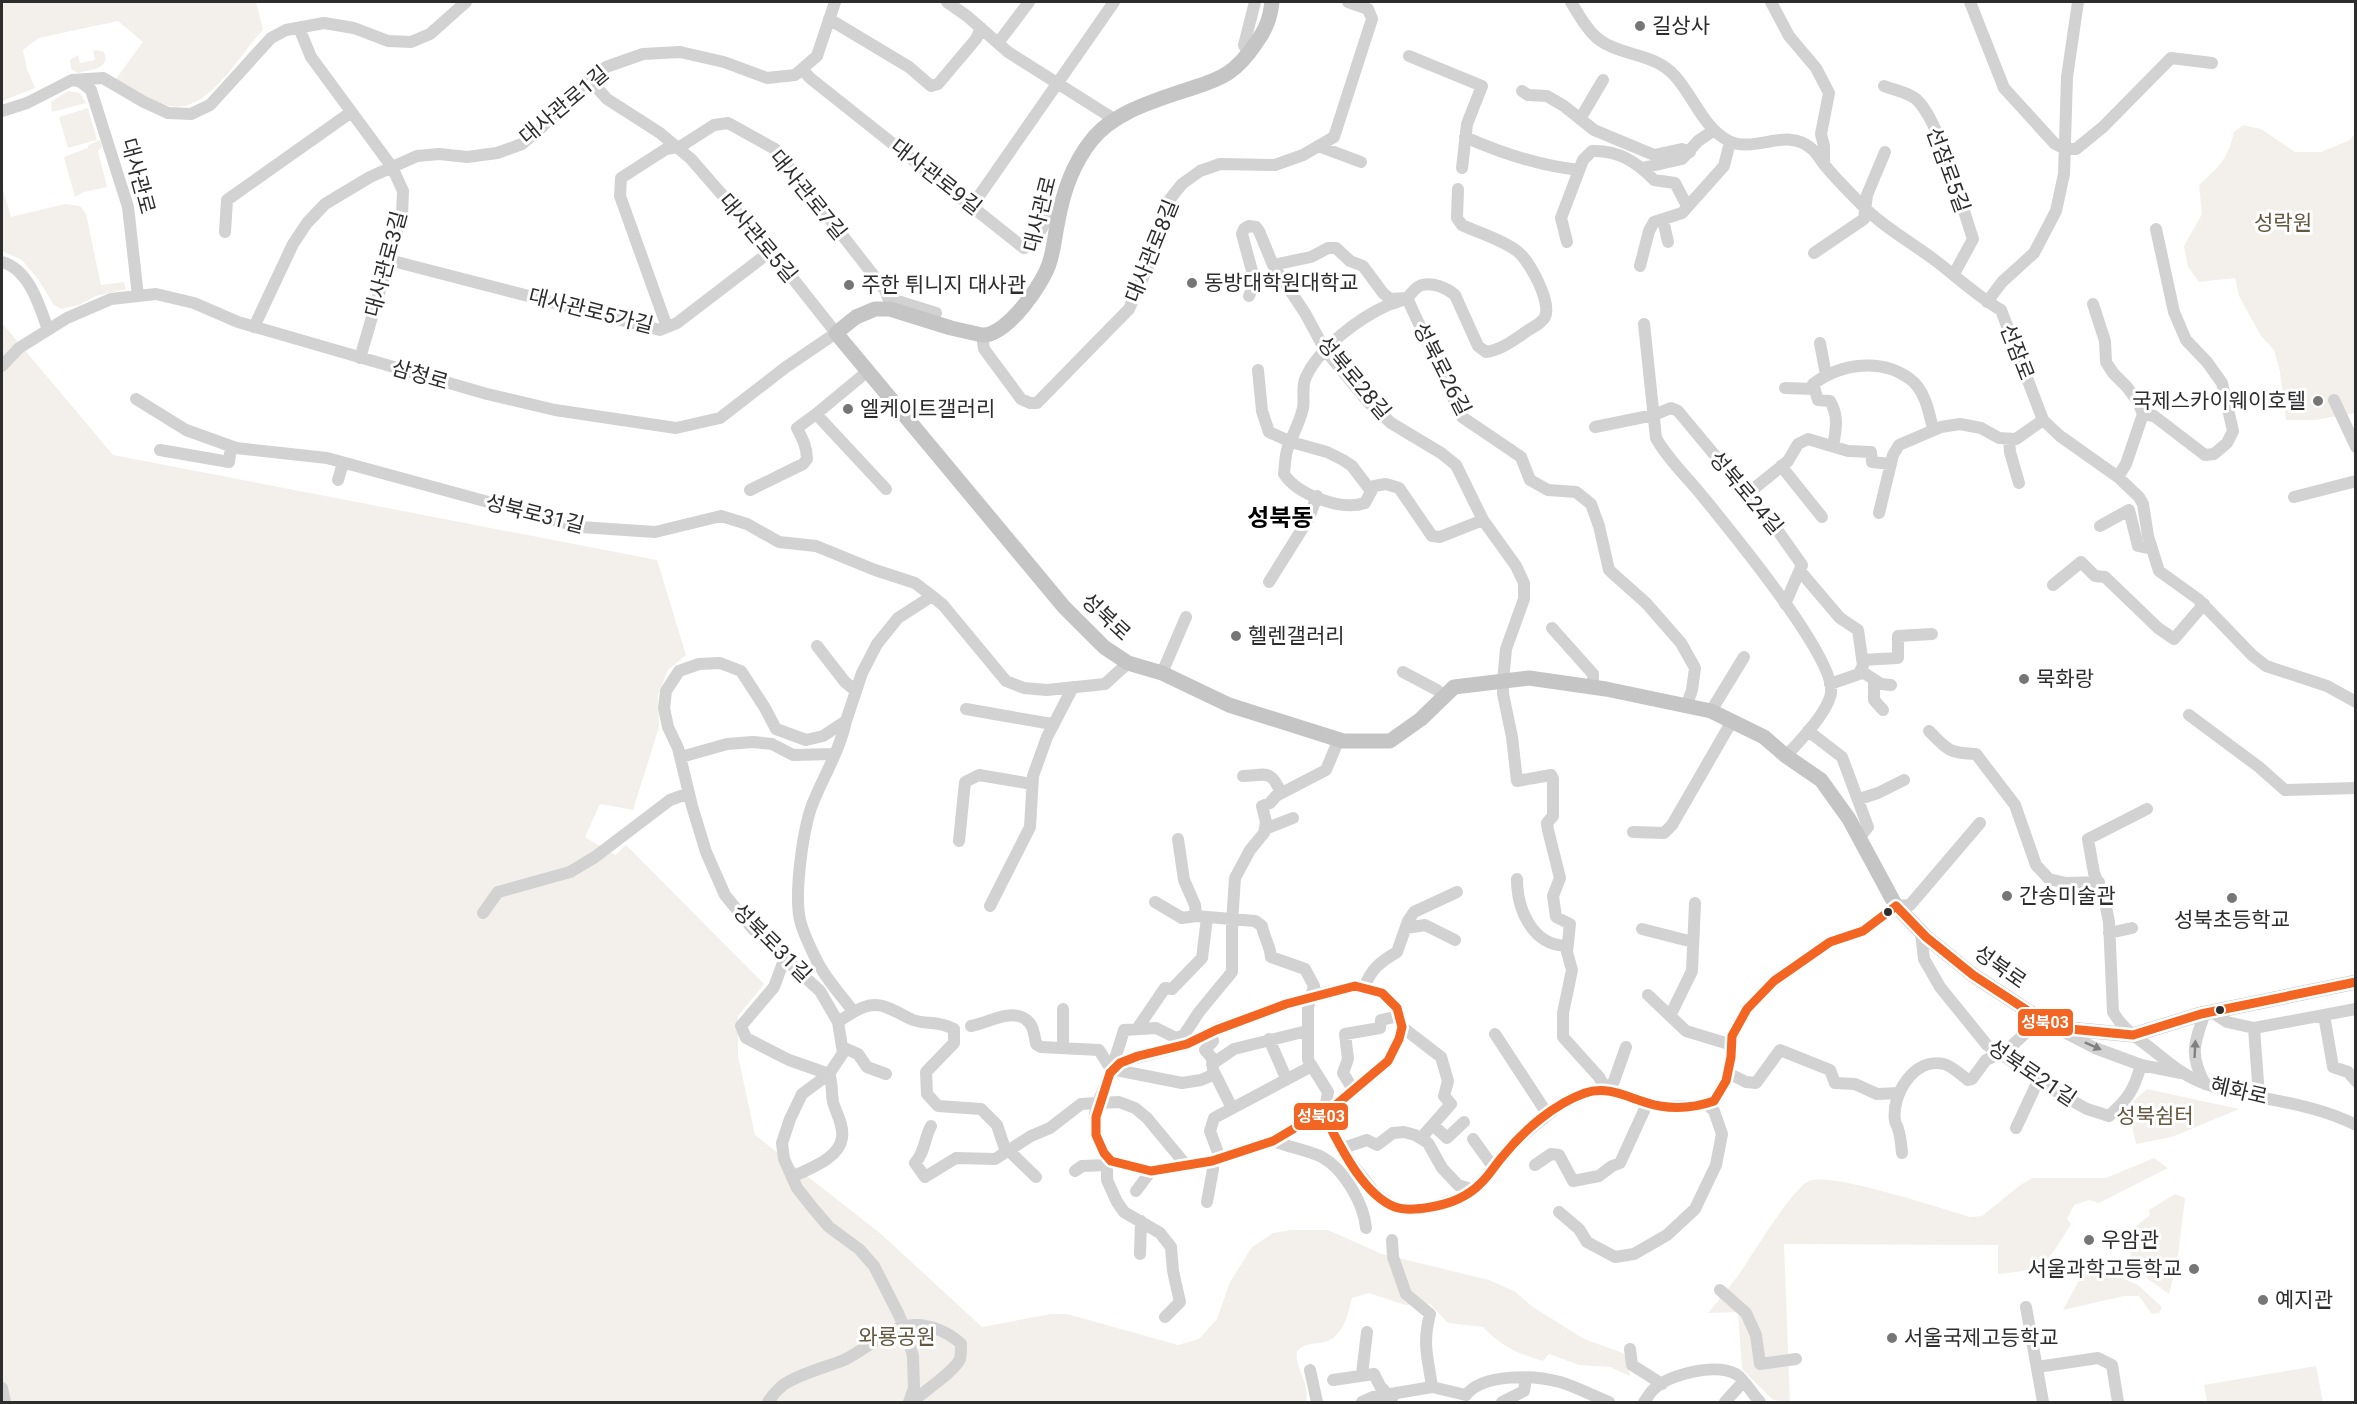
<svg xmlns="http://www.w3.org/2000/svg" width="2357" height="1404" font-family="Roboto,'Noto Sans KR',sans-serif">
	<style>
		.green { fill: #f3f0ec }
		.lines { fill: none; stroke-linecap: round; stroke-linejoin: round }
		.minor-tunnel { stroke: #d5d5d5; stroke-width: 12; stroke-dasharray: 12 6; stroke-linecap: butt }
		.minor { stroke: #d2d2d2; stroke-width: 12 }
		.major { stroke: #c5c5c5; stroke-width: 15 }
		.bus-1-casing { stroke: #fff; stroke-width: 14 }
		.bus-1 { stroke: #f26522; stroke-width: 9 }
		.oneway { fill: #808080 }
		.poi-dot { fill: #767676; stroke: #fff; stroke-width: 2 }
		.bus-dot { fill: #2d2d2d; stroke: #fff; stroke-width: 2 }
		.labels { text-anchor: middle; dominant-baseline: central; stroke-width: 6; stroke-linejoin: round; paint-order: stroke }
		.poi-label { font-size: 21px; fill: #2d2d2d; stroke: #fff; text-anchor: start }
		.street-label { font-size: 21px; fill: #2d2d2d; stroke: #fff }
		.park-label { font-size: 21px; fill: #64563f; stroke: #fff }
		.quarter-label { font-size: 24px; font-weight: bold; fill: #000; stroke: #fff }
		.line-badge { stroke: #fff; stroke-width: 2 }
		.badge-label { font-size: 16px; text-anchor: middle; font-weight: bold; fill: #fff }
	</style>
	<rect width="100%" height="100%" fill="#fff"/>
	<path class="green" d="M2,2H256L263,30C239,54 207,118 166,105C148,99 132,88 115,80L143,42L118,21L39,38L23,50L27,69L35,88L2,101Z
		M97,50L104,52C111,69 91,70 78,73L71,69L70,60L78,55L80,63L95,60L93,51Z
		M68,91L80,93L86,103L52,112L51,102Z
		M88,108L97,140L68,148L59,117Z
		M2243,125L2261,129L2295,152H2321L2350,140L2355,133V413L2316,420H2286L2280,372L2274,350L2261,336L2239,296L2235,278L2199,282L2188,267L2184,246L2202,214L2199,185C2220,165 2227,161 2234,132Z
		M100,140L102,147L98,151L107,187L84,192L75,197L64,158L66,156L88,148V145Z
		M2,187L11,217L65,204L80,206L86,214L101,285L124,282L126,289L96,296L79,305L61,309L53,304L38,279L22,260L2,251Z
		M2,323L113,455L657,560L686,655L668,670L658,695L659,727L633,810L600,804L585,837L615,855L626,845L764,984L738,1016V1056L755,1135L881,1234L982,1327L1051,1314H1067L1178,1345L1199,1339L1217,1319L1230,1282L1252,1247L1273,1233L1291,1230H1328L1382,1254L1489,1280L1514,1291L1533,1307L1584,1339L1623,1353L1628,1361L1630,1376L1610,1367L1579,1365L1549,1354L1543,1361C1520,1355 1499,1345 1483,1327L1448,1323L1430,1304L1405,1305L1369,1293L1352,1298C1347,1317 1343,1340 1320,1343C1309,1344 1305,1344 1297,1351C1295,1371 1310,1381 1306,1402H2Z
		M2147,1089L2239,1109L2172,1137L2136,1144L2128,1106Z
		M2154,1158L2168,1168L2099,1203L2089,1200L2074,1205L2067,1219L2071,1224C2047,1263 2045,1270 1998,1274V1245L1784,1244L1790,1402L1773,1400L1742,1369L1738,1312L1708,1313C1718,1301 1728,1289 1737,1277C1750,1259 1792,1188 1809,1181C1832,1172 1942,1209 1970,1217L1982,1216L2019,1186L2032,1178H2106Z
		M2175,1194L2185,1198L2177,1263L2169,1294C2151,1280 2123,1267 2132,1241L2126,1234L2150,1215L2149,1210Z
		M2099,1268L2138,1285L2162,1307L2159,1313L2152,1314L2139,1296H2124L2063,1310L2085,1269Z
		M2316,1366L2323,1402H2207L2204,1385Z"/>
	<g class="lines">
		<path class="minor-tunnel" d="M898,1313L905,1329L913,1356"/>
		<path class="minor" d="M947,2L967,16L1008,52L1114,119
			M1571,2C1579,15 1588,32 1601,41C1622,56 1654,53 1674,75C1693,95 1703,128 1729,141C1755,154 1787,126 1812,149C1816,152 1819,158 1823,163C1834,177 1847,190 1860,203C1879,224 1912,243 1936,261C1957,277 1977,296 2001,310L2043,420L2060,436L2118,477L2139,497L2143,504L2148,536L2159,571L2198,599L2252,655L2266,666L2327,686L2356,702
			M1771,2L1789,36L1816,68L1829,93L1821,134L1824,146V164
			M1970,2L2004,88L2055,144L2065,149H2076L2103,127L2171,58L2212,63
			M829,19L909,67L931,86L938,84L976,39L981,28
			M299,28L311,57L392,167L403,191L402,215L360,358
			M998,43L1029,2
			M1248,54L1244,45L1255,2
			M1409,56L1482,86L1467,124L1462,168
			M802,69L810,78L1024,248C1043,239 1043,214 1061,205
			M73,80L81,82L91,90L128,207L138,296
			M1884,86C1894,90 1911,93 1918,101C1941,125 1961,204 1973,239L1954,274
			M1522,91L1528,95L1547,96L1564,106L1594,130L1654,155L1682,149L1690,152
			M2,111L27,103L72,80L103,78L144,102L168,113L191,114L210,105L271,38L286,30L324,23L354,28L388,41L411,42L430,34L466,2
			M1580,119L1603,80
			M1465,137C1501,153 1541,166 1579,170
			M1318,146L1361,162
			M678,148L714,125L728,123L775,149L885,290L891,306L890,309
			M1642,168L1682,159L1698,141L1714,130
			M1458,189L1457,218L1462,225C1479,233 1501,239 1517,251C1529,260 1552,302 1545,317C1541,324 1533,327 1527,331C1514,340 1501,350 1486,352L1478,346L1455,295C1447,288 1433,282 1422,285C1414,287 1412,295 1405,299C1399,302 1393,303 1388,305C1359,318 1319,348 1306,377C1301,387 1305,398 1303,408C1300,422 1293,434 1288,447C1285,455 1285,465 1284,474C1298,495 1341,511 1365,503L1374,486L1386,484L1399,488L1432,536L1440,537L1483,520
			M972,206L1114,2
			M1663,220L1668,242
			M225,232L227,200L350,113
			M1567,242L1561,218L1583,160L1592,151C1618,150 1637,162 1654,180L1675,183L1687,206
			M1814,253L1864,219L1867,195L1885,152
			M389,260L660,330L677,323L771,251
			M2,262C29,269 40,307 48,330
			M1273,265L1311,257L1328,248H1336L1350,261L1363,266L1383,293L1390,299L1407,298L1462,417L1521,457L1530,480L1548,490L1576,492L1591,504L1599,526L1609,570L1646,603L1681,643L1695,668L1692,690L1686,707
			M1640,266L1649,231L1654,222L1682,213L1724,166L1730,142
			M1249,296L1255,282L1242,234L1244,229L1249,226L1256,227L1259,231L1273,265L1305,313L1325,350L1368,402L1391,423L1441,453L1456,465L1483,520L1516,566L1524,583V599L1506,649L1503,681V694L1512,737L1517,781L1551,775L1553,779V816L1547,823L1548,830L1560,878L1553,896L1556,917L1570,924L1567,952L1572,970L1563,1013V1037L1599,1077L1607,1091L1614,1081L1626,1047
			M888,298L936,313
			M1987,302L2002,282L2034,253L2056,211L2064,174L2067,77L2078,2
			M2093,304L2105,341L2106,362L2113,373L2127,387L2138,402L2143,414L2126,464L2118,477
			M1644,324L1656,438C1667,458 1684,474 1699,492C1725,524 1836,657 1831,693C1828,712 1800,741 1786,756
			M254,327L293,244L307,223L325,204L370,177L417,156L439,154L467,157L497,153L522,144L542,127L573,93L606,67L643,54L680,52L724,62L767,78L795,75L817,56L835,2
			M667,327L620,196L621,178L666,149L677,147
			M982,335L984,349L1021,399L1030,403H1037L1129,309L1149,264L1166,204L1182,184L1200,171L1220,164L1275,165L1303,155L1334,137L1372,19L1368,9L1348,2
			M1820,343L1826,375
			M2,366L19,348L67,318L111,299L156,294L194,303L238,322L487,394L555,410L676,428L720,418L786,367L836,333L771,251L691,159L660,133L607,99L590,80
			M1258,370L1262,411L1269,432L1291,442L1327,452L1343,460L1352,466L1371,491
			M868,371L816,414L886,489
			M1785,388L1814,389
			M136,399L186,430L236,448L327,458L580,527L655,532L721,516L747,524L779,542L816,546L875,570L915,583L932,596
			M2334,400L2356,447
			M2143,414L2154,416L2205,455L2214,454L2227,443L2233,431L2222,383L2207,362L2186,340L2174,312L2156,229
			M1595,427L1654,415L1671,408L1678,411L1778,531L1802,565L1785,604
			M2009,439L2010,452L2019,483
			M1833,446C1836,430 1839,416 1830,401L1818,400L1813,384C1840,364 1881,357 1910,379C1925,390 1929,412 1933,429
			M160,450L229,462L231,446
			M1781,466L1822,517
			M338,480L343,463
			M750,490L803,464L807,459C807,447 802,438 797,428L816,414
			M1747,494L1788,461L1798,444L1808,439L1848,451L1871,452L1872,462L1891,464
			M2294,497L2356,481
			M1879,513L1893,455L1899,445L1941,427L1960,424L1981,428L1999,438L2016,439L2043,420
			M2100,526L2129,510L2138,546L2152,549
			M1800,571L1840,618L1858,630L1863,665L1859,674L1830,684
			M1269,582L1309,518L1317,496
			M2053,585L2081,562L2095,576L2105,577L2158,628L2174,639L2204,604
			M1552,628L1593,674V687
			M817,646L845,682L856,691
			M1862,660L1898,658V636L1932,634
			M1861,671L1881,684L1891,685
			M1403,672L1437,690L1444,697
			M1162,673L1186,617
			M1874,680V700L1883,710
			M966,709L1052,724
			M1711,711L1744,657
			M2189,715L2259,767L2285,790L2356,788
			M846,721C840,749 826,772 815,798C803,823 794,894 800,920C803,933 810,947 816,959C824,977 841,995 853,1011
			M1808,731L1842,757L1868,827L1859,838
			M1929,731C1947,750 1949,753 1976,754L2015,805L2036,865L2049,879L2066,883L2099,882
			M681,757L727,744L753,742L772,744L793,755L834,754
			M1243,776C1266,775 1271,769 1281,793
			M1859,799L1878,793L1904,780
			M2147,809L2088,839L2094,873L2105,902L2109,922L2113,1012C2122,1028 2135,1036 2149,1047C2167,1061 2184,1077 2206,1084C2255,1100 2309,1101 2356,1125
			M1265,829L1293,818
			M1633,832L1664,833L1672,825L1732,721
			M1178,839L1184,880L1195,905L1196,916
			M959,841L965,782L979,775L1032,784
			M1517,879C1517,909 1532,945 1566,946
			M1155,902L1182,918L1196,916L1255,921L1262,926C1264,938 1270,945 1271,957L1305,969L1314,986L1308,1007V1060L1328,1092L1324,1115L1352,1164L1376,1194L1396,1208H1429L1459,1198L1474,1190L1509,1149L1534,1126L1562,1104L1588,1092L1607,1091L1660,1106H1698L1714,1101L1726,1081L1731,1057L1732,1036L1747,1009L1774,981L1830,942L1863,931L1896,906L1910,905L1980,823
			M990,906L1030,827L1033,776L1047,737L1073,687
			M483,913L498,892L570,872L595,857L670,800L689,793
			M1406,928L1425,925L1455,940
			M1642,929L1693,942
			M1921,933L1924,959L1940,987L1987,1045L2065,1097L2087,1109L2109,1116C2128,1099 2134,1090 2141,1065
			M2109,933L2132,928
			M784,960L774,987L741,1026L746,1038L789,1060L829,1074C833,1084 831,1092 833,1102C836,1113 844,1125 842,1138C839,1159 808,1169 792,1177
			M1364,988C1371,969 1380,962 1397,952L1408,921L1414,912L1457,892
			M1648,995L1686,1031L1732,1045
			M2212,1012L2227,1022L2254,1028L2356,1009
			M2205,1013C2194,1044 2189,1054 2205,1084
			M2324,1015L2333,1067L2348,1072L2356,1081
			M1670,1016L1692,971L1695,903
			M838,1022C853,1012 869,999 888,1008C897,1011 905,1017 913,1020C927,1025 936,1020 954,1029V1043L926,1072L927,1094L938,1106L981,1109L997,1125L1004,1146L1036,1177
			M971,1026C989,1023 1017,1004 1031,1025C1034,1030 1035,1038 1036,1044L1041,1047L1099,1050L1111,1069
			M1402,1027L1441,1057L1448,1081L1444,1096L1451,1104L1421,1138
			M2254,1028L2259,1096
			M1137,1029L1165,988L1172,989L1202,958L1207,918
			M2060,1030L2095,1048L2141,1065L2181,1073
			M1211,1032L1213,1041L1205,1050L1212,1058L1213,1070L1232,1108
			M1495,1034L1548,1115
			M1269,1039L1286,1078
			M842,1047L858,1054L867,1067L886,1074
			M1063,1048V1009
			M1212,1064L1234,1049L1307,1031
			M1111,1069L1125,1061L1186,1045L1218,1028L1322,993L1355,986L1382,993L1397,1008L1402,1027L1399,1039L1388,1061L1324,1115L1300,1125L1273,1141L1212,1161L1151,1171L1111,1161C1099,1149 1094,1131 1095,1114C1096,1104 1101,1097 1104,1088C1112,1069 1118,1050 1124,1030L1156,1028L1176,1038L1184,1035L1199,1012L1232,972V923L1235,878L1250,850L1264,833L1266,822L1262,806L1270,803L1276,796L1326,770L1339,739
			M1111,1069L1182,1083L1201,1080L1215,1074
			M1728,1073L1746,1082L1756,1083L1780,1050L1830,1070L1835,1083L1855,1084L1877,1094L1899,1093
			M1354,1091L1343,1073L1348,1059L1345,1034L1380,1028L1381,1020L1399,1016
			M1433,1125L1447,1138L1464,1122
			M931,1126C924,1139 925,1152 915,1163L925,1177L956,1158L995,1159L1031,1136L1050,1128L1081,1104L1097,1103L1119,1102L1135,1108L1147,1118L1186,1165
			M2016,1128L2038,1081
			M1473,1139L1494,1168
			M1273,1141C1288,1147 1308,1150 1322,1157C1344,1169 1364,1204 1366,1228
			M1343,1148L1367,1140L1377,1145L1393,1133L1404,1132L1415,1135L1428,1143L1442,1168L1458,1185L1474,1190
			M1902,1153C1901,1145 1901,1137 1898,1129C1898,1126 1895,1124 1895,1121C1891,1095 1914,1057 1944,1064C1952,1066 1961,1075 1968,1080L1972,1079L1986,1060L2006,1051L2030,1029L2038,1018
			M1220,1158L1210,1131L1214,1118L1312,1066
			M1107,1165V1180L1117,1202L1124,1212L1160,1233L1171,1247L1173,1271L1180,1302L1165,1317
			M1535,1165L1551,1154L1559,1155L1573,1181L1599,1176L1612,1166L1620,1163L1648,1102
			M1075,1171L1082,1166L1107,1165L1111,1161
			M1136,1191L1151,1171
			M1207,1202L1213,1169L1212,1161
			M1559,1212L1579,1229L1587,1242L1615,1257L1634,1254L1667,1235L1695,1209L1716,1165L1722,1134L1714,1111L1707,1104
			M1392,1240L1393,1257L1406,1294L1430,1314C1422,1345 1428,1357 1432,1387
			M1140,1254L1141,1221
			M1720,1290L1746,1313L1756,1335L1760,1364L1796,1359
			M2026,1307L2043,1402
			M898,1313L874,1266L859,1249L829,1227L812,1207L797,1188L784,1159L782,1143L790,1119L802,1094L829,1074L843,1053L838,1022L820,991L752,928L725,895L706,852L692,806L678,748L668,727L664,708L666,691L679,671L699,664L720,663L741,671L765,708L776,729L806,740L823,736L846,721L862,673L877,644L898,618L932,596L943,605L1006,681L1024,688L1047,690L1105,684L1128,663
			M1630,1349L1632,1365L1662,1384
			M2037,1367L2098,1358L2112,1365L2118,1402
			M1310,1370L1317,1402
			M1362,1374L1367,1332
			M1333,1380L1374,1374L1380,1386L1392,1399
			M2,1388L5,1402
			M1466,1395C1483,1373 1535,1375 1560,1382C1577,1387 1593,1396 1609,1402
			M768,1402C772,1396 777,1390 783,1385C801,1373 824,1368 844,1360C867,1349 887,1327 914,1325C930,1324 950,1333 961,1344C961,1348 961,1355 960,1359C955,1371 923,1392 912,1402
			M909,1402L914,1388L913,1356
			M1362,1402L1373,1397L1432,1387L1466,1395
			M1502,1402L1524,1391L1526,1378
			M1644,1402C1647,1399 1649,1394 1652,1391C1668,1374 1715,1363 1736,1374C1744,1379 1753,1395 1760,1402
			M1725,1402L1743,1382"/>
		<path class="major" d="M1272,2C1270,19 1266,29 1256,43C1248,55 1240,65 1228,73C1213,83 1194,87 1177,93C1147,103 1111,115 1091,141C1073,164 1063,192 1058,221C1055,234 1054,248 1050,261C1044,283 1007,336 982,335L951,328L890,309H875L856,317L836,333L1064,607L1104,647L1128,663L1162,673L1229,705L1343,741H1390L1421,719L1454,687L1529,678L1606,689L1711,711L1764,737L1786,756L1821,780L1849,819L1896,906L1926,937L1973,975L2048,1024L2070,1029L2133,1035L2201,1014L2356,982"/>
		<g class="bus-1-casing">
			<path id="bus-1" d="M1355,986L1382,993L1397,1008L1402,1027L1399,1039L1388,1061L1324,1115L1300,1125L1273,1141L1212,1161L1151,1171L1111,1161L1104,1153L1096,1135V1117L1110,1073L1120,1063L1138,1056L1187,1044L1216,1030L1286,1004Z
				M1324,1115C1339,1144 1363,1195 1395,1207C1406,1211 1420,1209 1431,1207C1449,1204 1467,1197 1480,1184C1489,1176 1495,1165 1503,1156C1524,1130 1554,1104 1585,1093C1611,1084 1635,1102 1660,1106C1678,1109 1697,1107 1714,1101L1726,1081L1731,1057L1732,1036L1747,1009L1774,981L1830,942L1863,931L1896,906L1926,937L1973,975L2048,1024L2070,1029L2133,1035L2201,1014L2356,982"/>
		</g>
		<use href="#bus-1" class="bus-1"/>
	</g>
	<defs><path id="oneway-solid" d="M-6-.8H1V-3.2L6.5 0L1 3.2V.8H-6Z" transform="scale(1.5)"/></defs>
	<g class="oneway">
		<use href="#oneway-solid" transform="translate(2093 1046) rotate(24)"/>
		<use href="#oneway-solid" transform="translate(2195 1049) rotate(-87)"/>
	</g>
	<g class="poi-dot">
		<circle cx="1640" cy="26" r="6"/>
		<circle cx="1192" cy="283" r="6"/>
		<circle cx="849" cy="285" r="6"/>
		<circle cx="2318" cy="401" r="6"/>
		<circle cx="848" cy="409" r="6"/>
		<circle cx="1236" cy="636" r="6"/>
		<circle cx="2024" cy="679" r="6"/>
		<circle cx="2007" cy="896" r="6"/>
		<circle cx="2232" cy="898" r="6"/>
		<circle cx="2089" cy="1240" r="6"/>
		<circle cx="2194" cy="1269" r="6"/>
		<circle cx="2263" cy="1300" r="6"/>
		<circle cx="1892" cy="1338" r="6"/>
	</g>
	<g class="bus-dot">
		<circle cx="1888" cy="912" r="5"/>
		<circle cx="2220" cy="1010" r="5"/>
	</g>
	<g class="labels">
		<g class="poi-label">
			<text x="1652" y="26">길상사</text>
			<text x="1204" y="283">동방대학원대학교</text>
			<text x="861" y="285">주한 튀니지 대사관</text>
			<text x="2306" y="401" text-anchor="end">국제스카이웨이호텔</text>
			<text x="860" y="409">엘케이트갤러리</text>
			<text x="1248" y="636">헬렌갤러리</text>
			<text x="2036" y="679">묵화랑</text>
			<text x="2019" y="896">간송미술관</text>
			<text x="2232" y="920" text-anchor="middle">성북초등학교</text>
			<text x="2101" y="1240">우암관</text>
			<text x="2182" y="1269" text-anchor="end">서울과학고등학교</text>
			<text x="2275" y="1300">예지관</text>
			<text x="1904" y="1338">서울국제고등학교</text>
		</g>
		<g class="street-label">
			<text transform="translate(564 105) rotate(-40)">대사관로1길</text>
			<text transform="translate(1948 170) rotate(70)">선잠로5길</text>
			<text transform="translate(138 176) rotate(75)">대사관로</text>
			<text transform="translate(936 177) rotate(38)">대사관로9길</text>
			<text transform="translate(808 195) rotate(51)">대사관로7길</text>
			<text transform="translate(1040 214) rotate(-76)">대사관로</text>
			<text transform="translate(758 238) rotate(50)">대사관로5길</text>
			<text transform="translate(1152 251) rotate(-68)">대사관로8길</text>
			<text transform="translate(386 264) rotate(-75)">대사관로3길</text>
			<text transform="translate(591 311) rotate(14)">대사관로5가길</text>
			<text transform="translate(2017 352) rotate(69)">선잠로</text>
			<text transform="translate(1442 369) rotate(63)">성북로26길</text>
			<text transform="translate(420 375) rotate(16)">삼청로</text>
			<text transform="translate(1354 378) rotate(50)">성북로28길</text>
			<text transform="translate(1746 493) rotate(50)">성북로24길</text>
			<text transform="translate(535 514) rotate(14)">성북로31길</text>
			<text transform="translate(1106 617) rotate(43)">성북로</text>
			<text transform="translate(772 943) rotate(45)">성북로31길</text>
			<text transform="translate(2000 967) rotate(35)">성북로</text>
			<text transform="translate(2032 1073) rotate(34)">성북로21길</text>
			<text transform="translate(2239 1091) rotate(13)">혜화로</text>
		</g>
		<g class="park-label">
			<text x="2283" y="223">성락원</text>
			<text x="2155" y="1116">성북쉼터</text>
			<text x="897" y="1337">와룡공원</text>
		</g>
		<g class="quarter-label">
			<text x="1280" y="518">성북동</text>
		</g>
	</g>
	<g class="line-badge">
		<rect x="2017" y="1008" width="57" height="29" rx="6" fill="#f26522"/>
		<rect x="1293" y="1102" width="56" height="29" rx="6" fill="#f26522"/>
	</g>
	<g class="badge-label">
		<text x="2045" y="1028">성북03</text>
		<text x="1321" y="1122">성북03</text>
	</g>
	<rect width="2357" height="1404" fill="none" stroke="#2d2d2d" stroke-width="6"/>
</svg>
